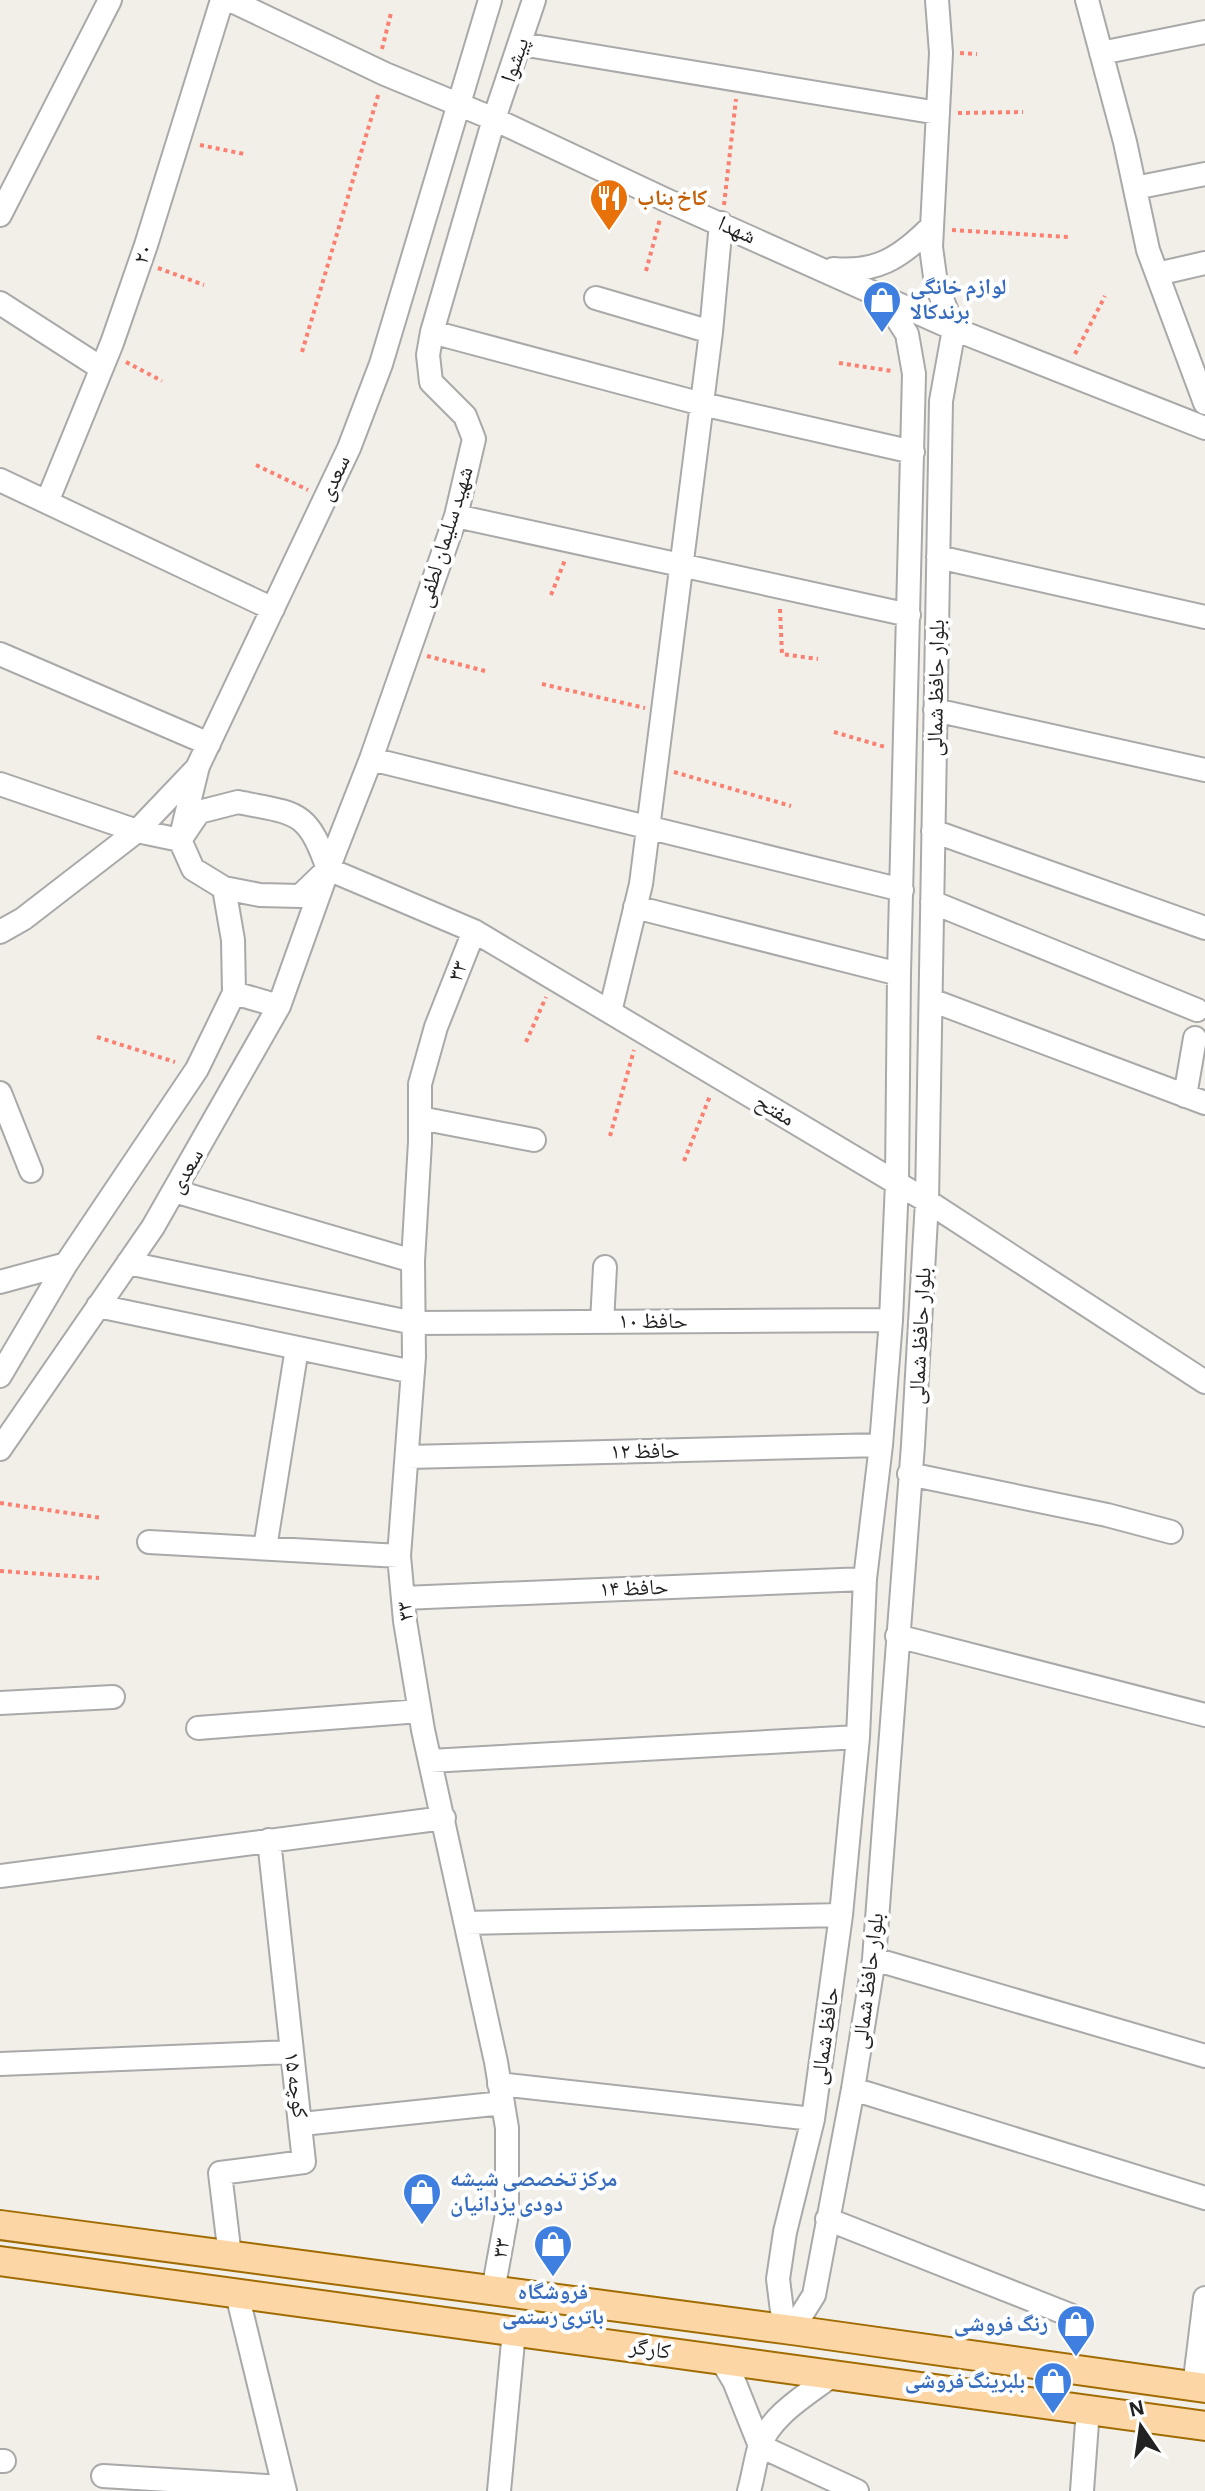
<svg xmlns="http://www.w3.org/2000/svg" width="1205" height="2491" font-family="'Alegreya Sans','Noto Naskh Arabic',sans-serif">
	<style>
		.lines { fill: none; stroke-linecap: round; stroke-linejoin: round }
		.minor-casing { stroke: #a9a9a9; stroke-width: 26 }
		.major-casing { stroke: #a06b00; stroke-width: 32 }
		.path { stroke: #fa8072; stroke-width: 4; stroke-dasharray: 4 4; stroke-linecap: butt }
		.minor { stroke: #fff; stroke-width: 22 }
		.major { stroke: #fcd6a4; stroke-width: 28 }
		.labels { text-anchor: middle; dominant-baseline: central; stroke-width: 8; stroke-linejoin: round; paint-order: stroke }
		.street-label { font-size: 22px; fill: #222; stroke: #fff }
		.food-label { font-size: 22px; font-weight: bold; fill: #c56008; stroke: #fff; text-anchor: start }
		.shop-label { font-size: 22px; font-weight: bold; fill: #366cbe; stroke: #fff; text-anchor: start }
	</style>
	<rect width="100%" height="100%" fill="#f2efe9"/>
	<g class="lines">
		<g class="minor-casing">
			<path id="minor" d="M230,0L385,74L494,119L666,200L954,329L1205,428
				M1087,0L1125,142L1148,250L1205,403
				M521,44L938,113
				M1101,53L1205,32
				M1135,188L1205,174
				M0,215L110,0
				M833,269C876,273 900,258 930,228
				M1157,274L1205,263
				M883,297L907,334L914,374L899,974L897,1183L891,1320L881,1445L865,1579L858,1737L841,1915L813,2119L785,2232L778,2279L782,2311L792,2330L814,2295L853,2089L874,1959L913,1445L927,1201L941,401L954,329L936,284L931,247L941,53L937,0
				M596,298L711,332
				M0,303L101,368
				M432,332L702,404L913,452
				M0,480L273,609
				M47,502L112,343L146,245L222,0
				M456,516L909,615
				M938,557L1205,617
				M0,654L209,744
				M935,710L1205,770
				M371,759L902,890
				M0,784L137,831L180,840L198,766L349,448L381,364L490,0
				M238,802C297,814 307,809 328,869L300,896L260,895L224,888L193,869L180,840L199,812Z
				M933,831L1205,928
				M328,869L474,931L927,1201L1205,1382
				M932,902L1197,1010
				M635,907L899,974
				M474,931L436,1027L420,1084V1142L413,1261L414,1357L399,1556L405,1621L423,1730L496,2062L507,2128V2214L493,2291
				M0,932L23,919L137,831L198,767
				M234,993L279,1006
				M931,1000L1205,1103
				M610,1012L641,884L711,332L721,223
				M0,1093L31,1171
				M1185,1096L1195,1038
				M420,1118L534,1140
				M174,1191L413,1261
				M128,1263L414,1323L891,1320
				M0,1282L66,1264
				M98,1306L413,1372
				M602,1322L605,1267
				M0,1376L66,1264L197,1069L234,993L233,940L224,888
				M0,1449L153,1227L279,1006L328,869L371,759L456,516L474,439L465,416L431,382L428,355L432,332L494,119L534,0
				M408,1457L881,1445
				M909,1474L1107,1515L1171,1532
				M149,1542L399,1556
				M265,1548L297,1348
				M403,1598L865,1579
				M897,1636L1205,1715
				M0,1703L113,1697
				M198,1728L420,1711
				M430,1761L858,1737
				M0,1876L444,1818
				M466,1923L841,1915
				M874,1959L1205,2056
				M0,2064L291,2052
				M499,2084L813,2119
				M853,2089L1205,2198
				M302,2124L503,2103
				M827,2219L1080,2319
				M230,2256L220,2173L304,2162L269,1840
				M237,2294L285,2491
				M720,2358L734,2381L760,2446
				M1194,2387L1205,2298
				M760,2446L857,2491
				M0,2461H4
				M103,2476L284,2487
				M499,2491L514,2331
				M749,2491C753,2477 755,2462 759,2448C770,2415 808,2394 834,2374
				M1082,2491L1088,2409"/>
		</g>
		<g class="major-casing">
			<path id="major" d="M0,2225L792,2330L1205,2388
				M0,2261L1205,2426"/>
		</g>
		<path class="path" d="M382,49L391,13
			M960,53L977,54
			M958,113L1023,112
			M200,145L244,154
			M724,205L736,99
			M952,230L1069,237
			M158,268L204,285
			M646,271L660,219
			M302,352L379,92
			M1075,354L1105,296
			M126,362L162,381
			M839,363L892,371
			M256,465L308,490
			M551,595L565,560
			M780,609L782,654L818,659
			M427,656L489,672
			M542,684L645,708
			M834,732L885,747
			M674,772L791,806
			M97,1037L175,1062
			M526,1042L546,997
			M610,1136L634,1050
			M684,1161L710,1096
			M0,1503L102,1518
			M0,1571L99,1578"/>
		<use href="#minor" class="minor"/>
		<use href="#major" class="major"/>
	</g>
	<defs>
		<g id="restaurant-pin" transform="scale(2)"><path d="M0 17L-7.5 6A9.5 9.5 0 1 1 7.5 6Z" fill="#e8710a" stroke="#fff"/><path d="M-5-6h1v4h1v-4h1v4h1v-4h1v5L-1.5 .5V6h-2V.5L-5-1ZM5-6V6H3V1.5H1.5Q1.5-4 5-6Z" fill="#fff"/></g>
		<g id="shop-pin" transform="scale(2)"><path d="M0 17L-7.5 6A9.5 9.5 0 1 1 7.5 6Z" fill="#3f7fe0" stroke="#fff"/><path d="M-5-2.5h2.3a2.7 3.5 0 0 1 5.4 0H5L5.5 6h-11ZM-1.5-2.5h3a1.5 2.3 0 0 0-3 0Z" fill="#fff"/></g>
	</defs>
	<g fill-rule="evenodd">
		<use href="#restaurant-pin" x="609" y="198"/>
		<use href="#shop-pin" x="882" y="300"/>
		<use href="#shop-pin" x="422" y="2192"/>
		<use href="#shop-pin" x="553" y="2244"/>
		<use href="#shop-pin" x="1076" y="2324"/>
		<use href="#shop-pin" x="1053" y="2381"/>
	</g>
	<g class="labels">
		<g class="street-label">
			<text transform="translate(515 60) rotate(-71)">پیشوا</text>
			<text transform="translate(737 230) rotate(24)">شهدا</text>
			<text transform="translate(143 254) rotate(-71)">۲۰</text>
			<text transform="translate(334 478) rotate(-65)">سعدی</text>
			<text transform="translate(445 537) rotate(-73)">شهید سلیمان لطفی</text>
			<text transform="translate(936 688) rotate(-89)">بلوار حافظ شمالی</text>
			<text transform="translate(458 971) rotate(-69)">۳۳</text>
			<text transform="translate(775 1110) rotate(31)">مفتح</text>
			<text transform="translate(186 1171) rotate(-60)">سعدی</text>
			<text x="653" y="1321">حافظ ۱۰</text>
			<text transform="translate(920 1336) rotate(-87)">بلوار حافظ شمالی</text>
			<text transform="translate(645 1451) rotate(-1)">حافظ ۱۲</text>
			<text transform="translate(634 1588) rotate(-2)">حافظ ۱۴</text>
			<text transform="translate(405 1611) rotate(-97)">۳۳</text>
			<text transform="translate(868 1981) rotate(-83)">بلوار حافظ شمالی</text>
			<text transform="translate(825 2036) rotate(-82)">حافظ شمالی</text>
			<text transform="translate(296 2085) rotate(82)">کوچه ۱۵</text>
			<text transform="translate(501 2248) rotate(-80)">۳۳</text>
			<text transform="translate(650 2349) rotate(8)">کارگر</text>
		</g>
		<g class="food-label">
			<text x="637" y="198">کاخ بناب</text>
		</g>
		<g class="shop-label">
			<text x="910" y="287">لوازم خانگی<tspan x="910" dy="25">برندکالا</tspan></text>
			<text x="450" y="2179">مرکز تخصصی شیشه<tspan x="450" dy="25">دودی یزدانیان</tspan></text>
			<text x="553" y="2292" text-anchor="middle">فروشگاه<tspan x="553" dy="25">باتری رستمی</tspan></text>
			<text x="1048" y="2324" text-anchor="end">رنگ فروشی</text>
			<text x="1025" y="2381" text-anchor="end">بلبرینگ فروشی</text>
		</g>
	</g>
	<g transform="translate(1141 2427) rotate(347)" stroke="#ffffff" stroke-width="6" paint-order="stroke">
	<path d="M0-6L14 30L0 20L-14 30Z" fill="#222222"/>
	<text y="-12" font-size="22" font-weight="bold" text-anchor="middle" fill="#222222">N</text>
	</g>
</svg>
